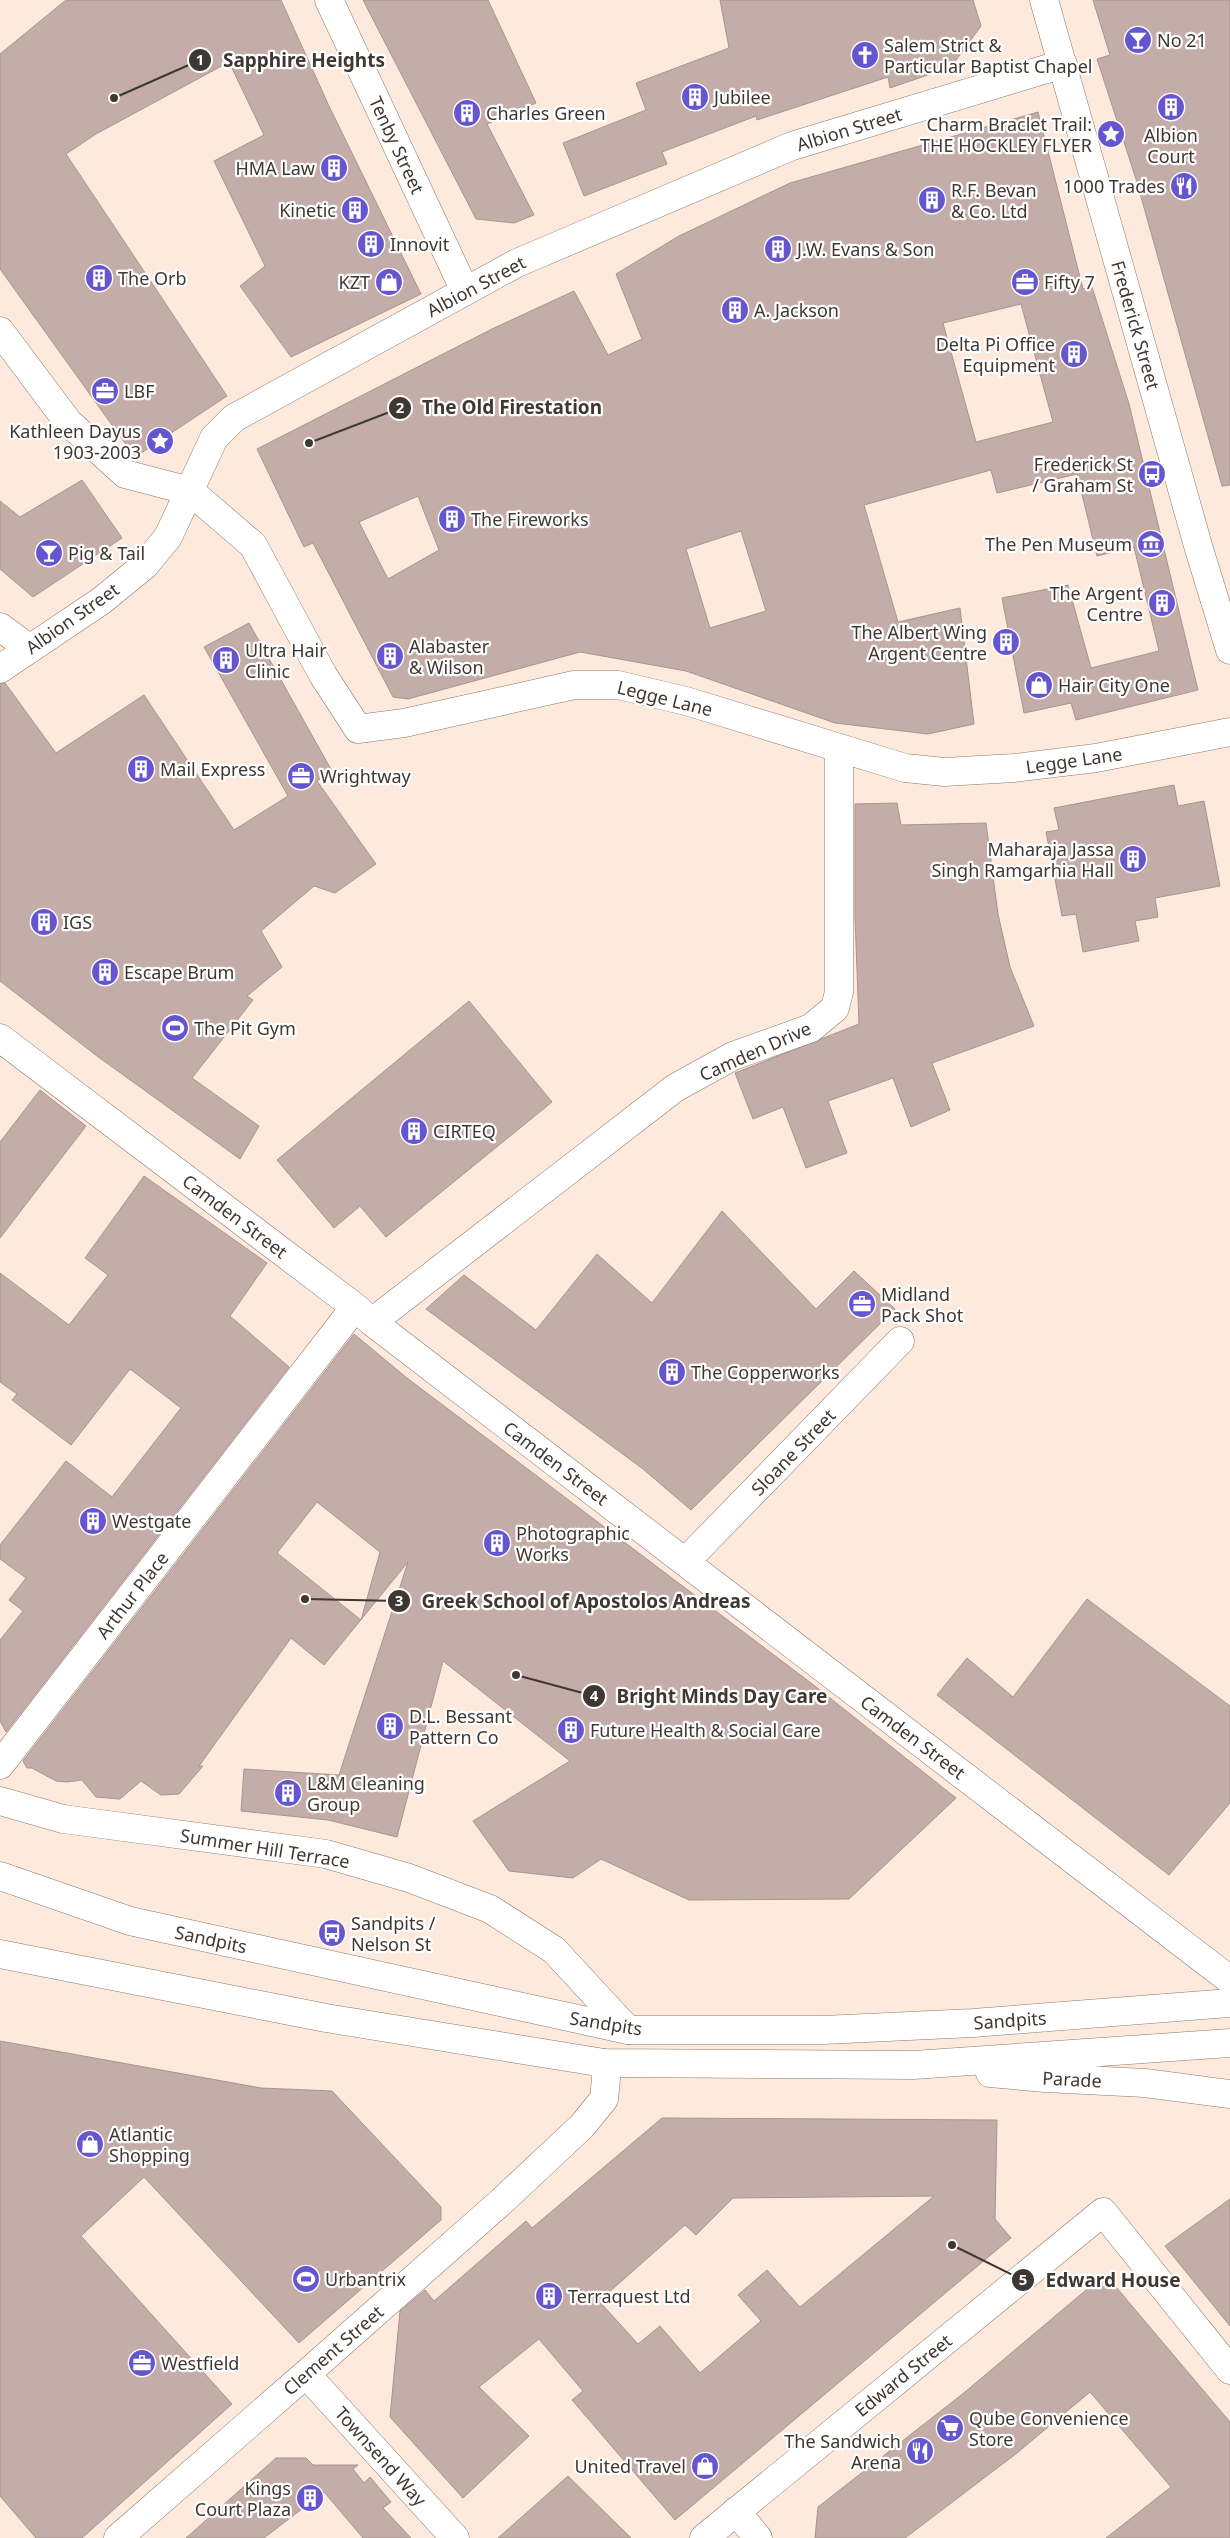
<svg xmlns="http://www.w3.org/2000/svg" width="1230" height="2538" font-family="'Noto Sans',sans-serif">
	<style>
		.building { fill: #c4ada8; stroke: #aa938f; fill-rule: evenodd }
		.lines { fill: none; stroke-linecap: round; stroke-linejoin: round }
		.street-casing { stroke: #89786b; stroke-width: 29 }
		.secondary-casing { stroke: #89786b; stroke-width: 29 }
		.street { stroke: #fff; stroke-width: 28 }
		.secondary { stroke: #fff; stroke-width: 28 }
		.labels { text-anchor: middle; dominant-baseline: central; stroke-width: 4.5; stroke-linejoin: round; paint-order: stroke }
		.poi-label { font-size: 18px; fill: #3f3732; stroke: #fff; text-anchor: start }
		.street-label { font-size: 18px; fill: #3f3732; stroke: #fff }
		.leader { fill: none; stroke: #3f3732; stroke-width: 2 }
		.callout-dot { fill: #3f3732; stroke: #fff; stroke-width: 2 }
		.mark-label { font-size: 15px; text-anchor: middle; font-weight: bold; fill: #fff }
		.callout-label { font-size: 19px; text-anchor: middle; font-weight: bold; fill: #3f3732; stroke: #fff; stroke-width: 4.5; stroke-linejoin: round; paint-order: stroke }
	</style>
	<rect width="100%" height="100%" fill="#feeadc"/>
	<path class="building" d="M66,0H281L328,104L421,294L291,357L240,286L265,266L214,161L264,135L229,62L96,134L66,154L227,396L135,457L0,269V54Z
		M363,0H488L536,103L487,124L534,215L514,223L476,219Z
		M720,0H973L981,26L951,67L890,88L888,77L757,120L756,116L662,152L667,164L584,196L563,143L646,110L636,83L729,48Z
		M1093,0H1230V485L1222,486L1136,179L1097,59L1110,55Z
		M1038,112L1083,289L1092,287L1129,404L1198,690L1076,720L1071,703L1024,713L1002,598L1068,585L1091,668L1159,651L1134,547L1097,556L1077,474L997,493L991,470L864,505L898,622L960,608L974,724L928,734L835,723L686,671L580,652L408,699L393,697L313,543L304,547L257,449L492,329L574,291L608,355L642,339L616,274L679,236L790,183ZM1021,304L1053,422L976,442L943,323ZM418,496L439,550L388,579L359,522ZM741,531L766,611L710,628L686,549Z
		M82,480L122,538L33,597L0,569V501L20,517Z
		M249,623L332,771L317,781L376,864L335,893L314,886L261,931L282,967L247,996L253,1000L192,1078L259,1126L240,1159L97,1056L0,981V684L5,683L56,753L144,695L234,830L288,796L204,647Z
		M1174,785L1178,806L1204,801L1220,886L1155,898L1158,917L1135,921L1139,941L1083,952L1076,914L1062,916L1046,832L1059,830L1054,808Z
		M897,803L901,825L986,823L998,914L1010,967L1034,1026L932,1063L950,1110L911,1127L893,1078L828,1101L847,1153L806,1168L783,1107L753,1119L735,1073L859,1024L855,917V804Z
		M469,1001L552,1102L386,1237L360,1206L334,1228L277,1160Z
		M40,1090L86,1126L0,1238V1142Z
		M144,1176L267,1263L230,1316L289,1367L6,1732L0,1721V1640L23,1611L9,1600L26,1578L0,1559V1545L66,1461L112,1497L181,1408L130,1369L71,1445L12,1400L17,1394L0,1382V1273L69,1325L108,1275L85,1258Z
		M722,1211L816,1309L854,1271L895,1309L691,1510L643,1469L426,1309L464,1275L536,1330L597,1254L652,1303Z
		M354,1334L407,1378L811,1683L956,1798L849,1899L689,1900L601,1859L573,1878L509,1871L473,1821L570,1761L443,1661L397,1837L328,1820L241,1811L244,1769L339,1775L408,1562L324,1665L291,1638L199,1766H203L179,1794L161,1795L141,1781L120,1799L96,1797L82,1780L67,1782L56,1781L32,1768H27L23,1761ZM317,1502L380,1552L361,1620L277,1553Z
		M1087,1599L1230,1706V1803L1169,1875L937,1695L967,1658L1013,1697Z
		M0,2041L261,2088L332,2091L441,2207V2220L299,2343L144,2177L81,2236L232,2404L82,2538H36L0,2496Z
		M662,2118L997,2120L995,2219L1011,2238L675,2520L572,2400L583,2391L539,2339L479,2387L529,2436L463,2498L390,2417L400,2311L425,2290L434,2301L526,2221L532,2228ZM934,2196L800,2307L767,2270L738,2295L761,2321L700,2373L660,2326L638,2344L599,2301L685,2225L696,2235L733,2198Z
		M1230,2199V2326L1165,2246Z
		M1105,2274L1230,2422V2538H1106L1171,2487L1090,2392L1017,2453L905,2538H815L818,2507L965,2392Z
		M276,2458H306L313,2465H358L353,2469L364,2483L370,2477L391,2502L383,2508L411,2538H363L324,2492L264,2538H186Z
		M568,2476L631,2538H498Z"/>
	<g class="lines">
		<g class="street-casing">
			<path id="street" d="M329,0L465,291
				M0,331L68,422L125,474L190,491L253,545L323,675L358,729L404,723L574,685H618L686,701L905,768L944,772L1014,768L1096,758L1230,732
				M0,627L30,649
				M0,669L101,601L144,566L168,537L214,438L234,418L517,263L792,146L1063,64
				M0,1038L355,1307L372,1322L1230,1980
				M372,1322L675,1088L733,1056L811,1028L835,1008L839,992V749
				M685,1562L900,1341
				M0,1765L355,1307
				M0,1801L63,1819L326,1854L409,1878L490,1909L554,1950L628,2030
				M306,2374L455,2538
				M736,2511L758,2538
				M118,2538L306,2374L502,2201L582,2126L604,2099L606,2079L604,2063
				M704,2538L1103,2212L1230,2370"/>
		</g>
		<g class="secondary-casing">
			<path id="secondary" d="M1044,0L1199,549L1230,650
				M0,1876L130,1921L628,2030H823L973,2023L1230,2003
				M0,1954L326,2018L604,2063L914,2065L1230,2043
				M990,2073L1045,2078L1145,2083L1230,2094"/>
		</g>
		<use href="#street" class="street"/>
		<use href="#secondary" class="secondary"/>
	</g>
	<defs>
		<g id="bar-disc" transform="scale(1.4375)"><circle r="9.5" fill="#6555ce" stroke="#fff"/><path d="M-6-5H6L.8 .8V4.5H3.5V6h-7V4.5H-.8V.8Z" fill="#fff"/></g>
		<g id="church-disc" transform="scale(1.4375)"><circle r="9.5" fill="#6555ce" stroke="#fff"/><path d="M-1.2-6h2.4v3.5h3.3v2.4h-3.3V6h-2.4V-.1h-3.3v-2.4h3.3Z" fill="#fff"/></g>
		<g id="building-disc" transform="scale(1.4375)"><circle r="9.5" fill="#6555ce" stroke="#fff"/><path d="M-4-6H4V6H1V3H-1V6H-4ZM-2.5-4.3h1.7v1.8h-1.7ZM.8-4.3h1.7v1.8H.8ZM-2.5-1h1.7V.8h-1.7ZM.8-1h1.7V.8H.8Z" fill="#fff"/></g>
		<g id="sight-disc" transform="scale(1.4375)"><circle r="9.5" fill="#6555ce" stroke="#fff"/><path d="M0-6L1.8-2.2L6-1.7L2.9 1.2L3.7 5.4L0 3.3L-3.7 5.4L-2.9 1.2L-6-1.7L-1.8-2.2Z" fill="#fff"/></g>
		<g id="restaurant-disc" transform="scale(1.4375)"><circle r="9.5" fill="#6555ce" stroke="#fff"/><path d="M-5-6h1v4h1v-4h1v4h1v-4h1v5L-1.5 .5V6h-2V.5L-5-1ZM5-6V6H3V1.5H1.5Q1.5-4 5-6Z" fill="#fff"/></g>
		<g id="shop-disc" transform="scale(1.4375)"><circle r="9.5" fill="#6555ce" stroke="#fff"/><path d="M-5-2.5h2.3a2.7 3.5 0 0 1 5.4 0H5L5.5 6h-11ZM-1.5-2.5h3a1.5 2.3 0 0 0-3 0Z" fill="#fff"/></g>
		<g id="office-disc" transform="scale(1.4375)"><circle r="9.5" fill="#6555ce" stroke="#fff"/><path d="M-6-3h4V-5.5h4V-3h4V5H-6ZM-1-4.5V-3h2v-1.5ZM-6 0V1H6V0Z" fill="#fff"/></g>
		<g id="bus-disc" transform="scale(1.4375)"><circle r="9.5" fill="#6555ce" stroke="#fff"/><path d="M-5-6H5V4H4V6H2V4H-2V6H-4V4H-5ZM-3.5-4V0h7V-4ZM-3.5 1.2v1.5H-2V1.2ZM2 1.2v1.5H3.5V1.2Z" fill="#fff"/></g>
		<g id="museum-disc" transform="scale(1.4375)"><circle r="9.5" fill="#6555ce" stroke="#fff"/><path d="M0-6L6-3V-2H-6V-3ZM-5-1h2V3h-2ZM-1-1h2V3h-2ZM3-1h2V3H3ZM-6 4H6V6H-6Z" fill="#fff"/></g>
		<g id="stadium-disc" transform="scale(1.4375)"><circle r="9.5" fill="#6555ce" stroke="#fff"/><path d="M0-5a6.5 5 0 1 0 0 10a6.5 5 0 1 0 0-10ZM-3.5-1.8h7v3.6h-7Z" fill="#fff"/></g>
		<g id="supermarket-disc" transform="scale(1.4375)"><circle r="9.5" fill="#6555ce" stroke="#fff"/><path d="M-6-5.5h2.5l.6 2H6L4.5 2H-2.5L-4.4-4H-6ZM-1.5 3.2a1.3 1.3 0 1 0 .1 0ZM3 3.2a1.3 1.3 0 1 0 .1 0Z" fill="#fff"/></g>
	</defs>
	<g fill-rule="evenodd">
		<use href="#bar-disc" x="1138" y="40"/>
		<use href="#church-disc" x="865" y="55"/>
		<use href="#building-disc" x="695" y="97"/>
		<use href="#building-disc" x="1171" y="107"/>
		<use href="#building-disc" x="467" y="113"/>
		<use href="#sight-disc" x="1111" y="134"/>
		<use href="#building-disc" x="334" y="168"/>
		<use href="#restaurant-disc" x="1184" y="186"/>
		<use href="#building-disc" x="932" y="200"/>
		<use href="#building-disc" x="355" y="210"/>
		<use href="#building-disc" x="371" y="244"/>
		<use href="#building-disc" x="778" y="249"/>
		<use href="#building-disc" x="99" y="278"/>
		<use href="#shop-disc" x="389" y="282"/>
		<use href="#office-disc" x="1025" y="282"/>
		<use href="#building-disc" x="735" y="310"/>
		<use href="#building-disc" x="1074" y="354"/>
		<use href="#office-disc" x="105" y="391"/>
		<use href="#sight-disc" x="160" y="441"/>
		<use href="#bus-disc" x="1152" y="474"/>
		<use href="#building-disc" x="452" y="519"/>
		<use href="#museum-disc" x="1151" y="544"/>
		<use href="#bar-disc" x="49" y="553"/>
		<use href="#building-disc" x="1162" y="603"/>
		<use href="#building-disc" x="1006" y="642"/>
		<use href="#building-disc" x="390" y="656"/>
		<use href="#building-disc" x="226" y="660"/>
		<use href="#shop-disc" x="1039" y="685"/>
		<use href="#building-disc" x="141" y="769"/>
		<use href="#office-disc" x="301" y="776"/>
		<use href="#building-disc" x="1133" y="859"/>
		<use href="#building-disc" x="44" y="922"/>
		<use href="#building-disc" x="105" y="972"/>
		<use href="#stadium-disc" x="175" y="1028"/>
		<use href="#building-disc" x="414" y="1131"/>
		<use href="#office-disc" x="862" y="1304"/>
		<use href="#building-disc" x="672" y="1372"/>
		<use href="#building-disc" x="93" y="1521"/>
		<use href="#building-disc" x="497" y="1543"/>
		<use href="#building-disc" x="390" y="1726"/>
		<use href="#building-disc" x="571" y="1730"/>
		<use href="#building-disc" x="288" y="1793"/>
		<use href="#bus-disc" x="332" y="1933"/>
		<use href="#shop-disc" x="90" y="2144"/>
		<use href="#stadium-disc" x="306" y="2279"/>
		<use href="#building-disc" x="549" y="2296"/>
		<use href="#office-disc" x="142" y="2363"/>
		<use href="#supermarket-disc" x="950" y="2428"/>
		<use href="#restaurant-disc" x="920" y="2451"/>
		<use href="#shop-disc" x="705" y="2466"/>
		<use href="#building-disc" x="310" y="2498"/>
	</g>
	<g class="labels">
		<g class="poi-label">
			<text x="1157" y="40">No 21</text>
			<text x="884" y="45">Salem Strict &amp;<tspan x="884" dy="21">Particular Baptist Chapel</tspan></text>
			<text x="714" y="97">Jubilee</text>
			<text x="486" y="113">Charles Green</text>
			<text x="1092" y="124" text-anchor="end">Charm Braclet Trail:<tspan x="1092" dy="21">THE HOCKLEY FLYER</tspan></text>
			<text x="1171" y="135" text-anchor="middle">Albion<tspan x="1171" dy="21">Court</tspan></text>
			<text x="315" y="168" text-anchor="end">HMA Law</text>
			<text x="1165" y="186" text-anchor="end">1000 Trades</text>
			<text x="951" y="190">R.F. Bevan<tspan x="951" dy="21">&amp; Co. Ltd</tspan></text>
			<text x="336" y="210" text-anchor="end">Kinetic</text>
			<text x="390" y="244">Innovit</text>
			<text x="797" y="249">J.W. Evans &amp; Son</text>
			<text x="118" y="278">The Orb</text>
			<text x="370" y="282" text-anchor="end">KZT</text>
			<text x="1044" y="282">Fifty 7</text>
			<text x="754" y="310">A. Jackson</text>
			<text x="1055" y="344" text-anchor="end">Delta Pi Office<tspan x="1055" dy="21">Equipment</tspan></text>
			<text x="124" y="391">LBF</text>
			<text x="141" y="431" text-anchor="end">Kathleen Dayus<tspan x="141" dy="21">1903-2003</tspan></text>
			<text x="1133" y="464" text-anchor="end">Frederick St<tspan x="1133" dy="21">/ Graham St</tspan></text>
			<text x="471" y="519">The Fireworks</text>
			<text x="1132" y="544" text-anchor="end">The Pen Museum</text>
			<text x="68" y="553">Pig &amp; Tail</text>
			<text x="1143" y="593" text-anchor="end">The Argent<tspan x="1143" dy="21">Centre</tspan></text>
			<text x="987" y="632" text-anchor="end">The Albert Wing<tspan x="987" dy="21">Argent Centre</tspan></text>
			<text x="409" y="646">Alabaster<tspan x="409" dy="21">&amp; Wilson</tspan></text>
			<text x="245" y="650">Ultra Hair<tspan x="245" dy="21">Clinic</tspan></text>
			<text x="1058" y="685">Hair City One</text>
			<text x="160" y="769">Mail Express</text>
			<text x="320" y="776">Wrightway</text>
			<text x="1114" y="849" text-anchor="end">Maharaja Jassa<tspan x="1114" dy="21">Singh Ramgarhia Hall</tspan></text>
			<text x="63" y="922">IGS</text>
			<text x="124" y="972">Escape Brum</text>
			<text x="194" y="1028">The Pit Gym</text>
			<text x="433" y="1131">CIRTEQ</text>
			<text x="881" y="1294">Midland<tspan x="881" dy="21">Pack Shot</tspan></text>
			<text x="691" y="1372">The Copperworks</text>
			<text x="112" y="1521">Westgate</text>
			<text x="516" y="1533">Photographic<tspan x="516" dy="21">Works</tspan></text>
			<text x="409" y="1716">D.L. Bessant<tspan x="409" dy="21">Pattern Co</tspan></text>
			<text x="590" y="1730">Future Health &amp; Social Care</text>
			<text x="307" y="1783">L&amp;M Cleaning<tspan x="307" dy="21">Group</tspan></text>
			<text x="351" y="1923">Sandpits /<tspan x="351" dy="21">Nelson St</tspan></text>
			<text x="109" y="2134">Atlantic<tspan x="109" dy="21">Shopping</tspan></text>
			<text x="325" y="2279">Urbantrix</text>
			<text x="568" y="2296">Terraquest Ltd</text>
			<text x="161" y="2363">Westfield</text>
			<text x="969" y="2418">Qube Convenience<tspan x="969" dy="21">Store</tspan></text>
			<text x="901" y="2441" text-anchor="end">The Sandwich<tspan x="901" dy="21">Arena</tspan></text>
			<text x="686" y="2466" text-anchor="end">United Travel</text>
			<text x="291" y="2488" text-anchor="end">Kings<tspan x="291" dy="21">Court Plaza</tspan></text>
		</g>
		<g class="street-label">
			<text transform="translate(849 129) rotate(-17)">Albion Street</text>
			<text transform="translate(397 145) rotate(65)">Tenby Street</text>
			<text transform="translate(476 286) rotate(-28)">Albion Street</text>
			<text transform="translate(1136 325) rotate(74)">Frederick Street</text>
			<text transform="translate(72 618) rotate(-35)">Albion Street</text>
			<text transform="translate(665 698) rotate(14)">Legge Lane</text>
			<text transform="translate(1074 760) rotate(-8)">Legge Lane</text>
			<text transform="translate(755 1051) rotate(-24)">Camden Drive</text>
			<text transform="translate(235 1216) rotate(37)">Camden Street</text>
			<text transform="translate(793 1452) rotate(-46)">Sloane Street</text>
			<text transform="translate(556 1463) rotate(37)">Camden Street</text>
			<text transform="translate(132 1595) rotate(-52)">Arthur Place</text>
			<text transform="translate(913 1737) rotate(37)">Camden Street</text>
			<text transform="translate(265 1848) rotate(9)">Summer Hill Terrace</text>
			<text transform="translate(211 1939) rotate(12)">Sandpits</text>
			<text transform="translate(1010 2020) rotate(-4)">Sandpits</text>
			<text transform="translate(606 2023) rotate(9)">Sandpits</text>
			<text transform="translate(1072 2079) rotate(3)">Parade</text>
			<text transform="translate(333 2350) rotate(-41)">Clement Street</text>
			<text transform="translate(903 2375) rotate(-39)">Edward Street</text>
			<text transform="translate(381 2456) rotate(48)">Townsend Way</text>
		</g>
	</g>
	<path class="leader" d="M114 98L200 60M309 443L400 408M305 1599L399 1601M516 1675L594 1696M952 2245L1023 2280"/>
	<g class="callout-dot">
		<circle cx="114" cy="98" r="5"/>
		<circle cx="309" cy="443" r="5"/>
		<circle cx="305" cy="1599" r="5"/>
		<circle cx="516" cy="1675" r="5"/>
		<circle cx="952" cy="2245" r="5"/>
		<circle cx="200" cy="60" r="12"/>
		<circle cx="400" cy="408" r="12"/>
		<circle cx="399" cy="1601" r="12"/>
		<circle cx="594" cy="1696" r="12"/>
		<circle cx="1023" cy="2280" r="12"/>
	</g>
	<g class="mark-label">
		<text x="200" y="65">1</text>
		<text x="400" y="413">2</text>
		<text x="399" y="1606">3</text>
		<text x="594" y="1701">4</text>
		<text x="1023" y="2285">5</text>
	</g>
	<g class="callout-label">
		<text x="304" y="67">Sapphire Heights</text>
		<text x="512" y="414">The Old Firestation</text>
		<text x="586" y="1608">Greek School of Apostolos Andreas</text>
		<text x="722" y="1703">Bright Minds Day Care</text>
		<text x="1113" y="2287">Edward House</text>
	</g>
</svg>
